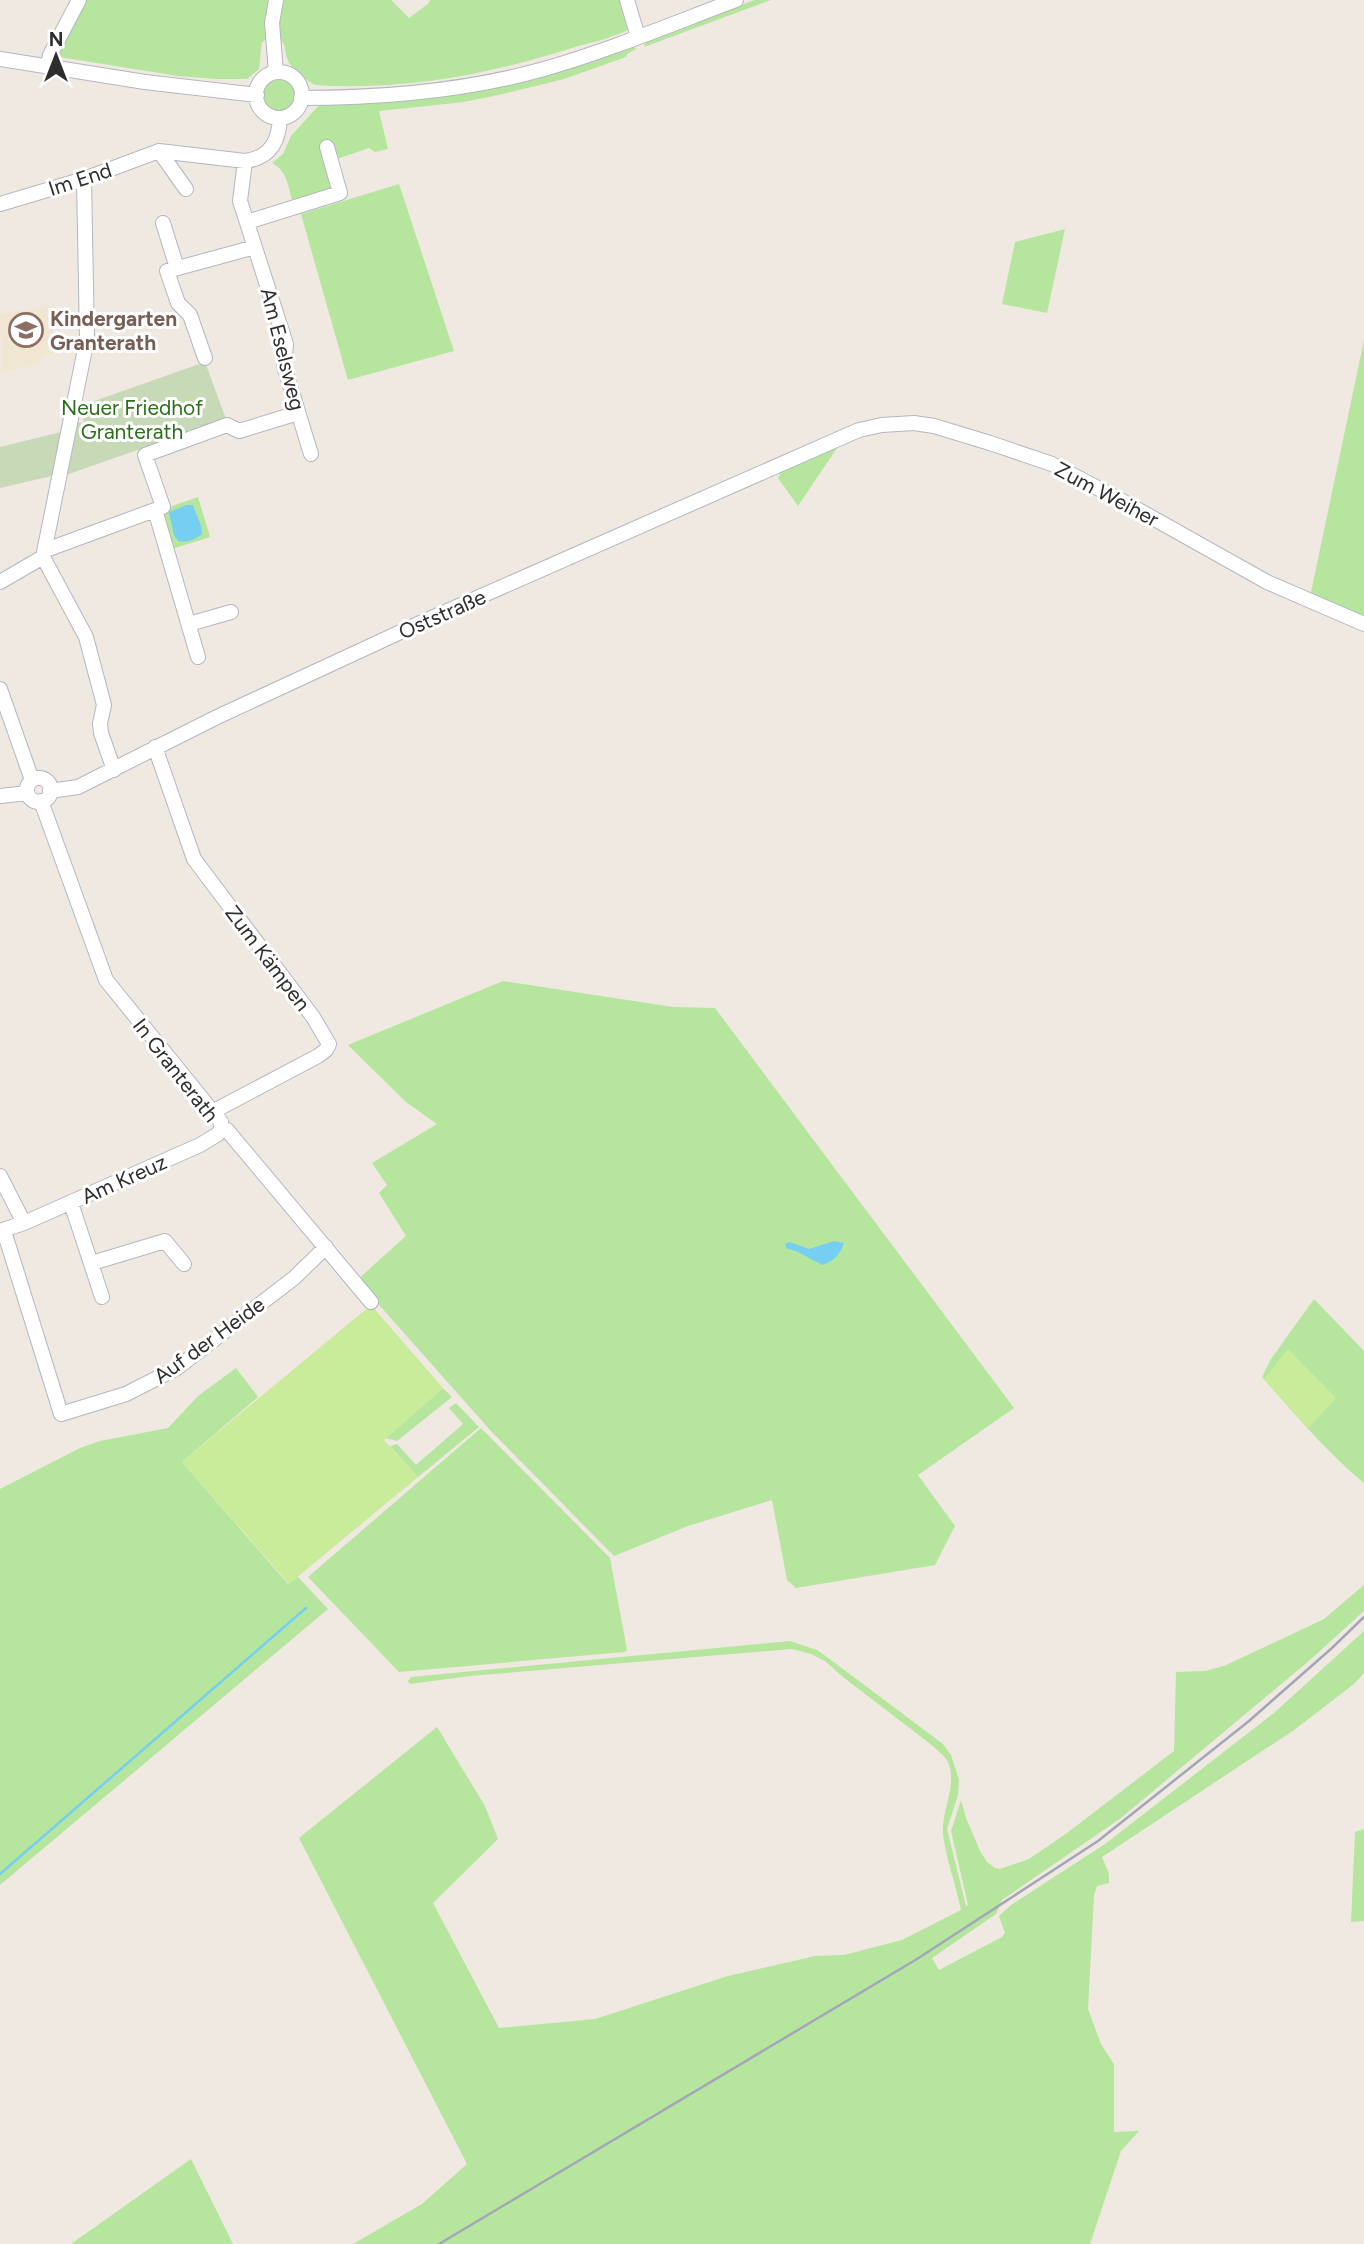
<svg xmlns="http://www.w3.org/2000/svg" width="1364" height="2244" font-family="Figtree,sans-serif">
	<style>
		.education { fill: #f0e6d1 }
		.green { fill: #b6e59e }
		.cemetery { fill: #c8d9b8 }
		.pitch { fill: #c9ec9a }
		.water { fill: #75cff0 }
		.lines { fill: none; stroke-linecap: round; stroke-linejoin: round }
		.stream { stroke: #75cff0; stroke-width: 2.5 }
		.minor-casing { stroke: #b4b7c1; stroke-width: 16 }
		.minor { stroke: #fff; stroke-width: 14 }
		.rail { stroke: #a3a6b8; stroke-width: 2.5 }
		.labels { text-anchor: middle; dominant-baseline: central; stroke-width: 6; stroke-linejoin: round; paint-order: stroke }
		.street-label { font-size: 21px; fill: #2e2e2e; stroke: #fff }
		.education-label { font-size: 21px; font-weight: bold; fill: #785e54; stroke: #fff; text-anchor: start }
		.park-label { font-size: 21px; fill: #2c6e1b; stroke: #fff }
	</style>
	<rect width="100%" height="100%" fill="#efe9e1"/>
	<path class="education" d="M47,306L57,353L43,356L38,365L2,372L0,314Z"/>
	<path class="green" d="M82,0H272L268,38L262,42L259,69L247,79H216L178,76L59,57L56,56Z
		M280,0H391L409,18L428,4L430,0H623L631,28C614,38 593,42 575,47C491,74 403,91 315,85C310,83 293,69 290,64C282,52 290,45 275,35Z
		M755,0H771L644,47L646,41L649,39Z
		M633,46L636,49L627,54L626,57L564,79L503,94L464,102L379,111L388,149L375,152L369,148L334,160L332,189L292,200C288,185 287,171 272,163L283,154L291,136L320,104L376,102Z
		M262 94a18 18 0 1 1 36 0a18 18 0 1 1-36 0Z
		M399,184L454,351L348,380L301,214Z
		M1065,229L1047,313L1002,304L1015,242Z
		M1364,340V620L1310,597Z
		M839,445L798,506L778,478L783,468Z
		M198,497L210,537L172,549L161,510Z
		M503,981L673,1007L715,1008L1014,1408L918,1475L955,1526L935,1565L796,1588L787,1580L772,1500L688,1526L614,1556L490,1430L357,1280L406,1236L379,1193L387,1185L372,1163L437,1124L406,1102L348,1045Z
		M1314,1299L1364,1351V1483C1326,1452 1295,1414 1262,1377L1271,1359Z
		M236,1368L258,1397L182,1462L288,1584L298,1577L328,1609L0,1885V1489L80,1448L100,1441L168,1428L198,1396Z
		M443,1388L452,1397L397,1441L386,1438Z
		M456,1403L479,1427L418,1477L390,1446L397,1444L416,1465L463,1424L449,1408Z
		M481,1428L610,1558L627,1650L624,1652L399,1672L308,1577Z
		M1364,1585V1611L1310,1660L1121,1818L1002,1900L996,1914L932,1958L939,1970L1002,1937L1005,1933L999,1916L1011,1905L1105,1844L1274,1713L1364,1631V1673L1354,1684L1294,1730L1102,1857L1109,1874V1883L1097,1886L1094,1895L1088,2009L1101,2044L1114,2064V2132L1139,2131L1121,2151L1090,2244H353L422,2204L467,2164L299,1838L437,1727L485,1806L498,1839L433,1903L499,2028L595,2019L728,1976L815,1956L844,1955L902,1940L961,1910C956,1885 946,1859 943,1834C941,1810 958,1786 948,1762C945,1756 938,1751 933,1746L843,1677L825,1661L811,1654L792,1649L470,1676L410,1684L408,1681L411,1677L790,1641L817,1650L827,1657L943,1744L951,1755L959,1779L958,1795L947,1829L966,1906L968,1905L951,1831L961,1800L966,1818L980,1851L987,1862L995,1868L1000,1869L1029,1859L1067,1833L1174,1751L1176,1672L1205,1671L1224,1666L1324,1619Z
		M1364,1829V1921L1351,1922L1355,1832Z
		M191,2159L233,2244H71Z"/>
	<path class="cemetery" d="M205,362L226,419L66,475L76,422L83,423L86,404Z
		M65,431L56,475L0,488V447Z"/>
	<path class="pitch" d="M371,1305L443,1388L384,1440L418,1477L289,1584L182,1462Z
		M1288,1349L1336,1398L1308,1429L1264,1379Z"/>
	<path class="water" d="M187,505H193L201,526L202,534C195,540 187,543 178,541L174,535L169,512Z
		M834,1241L844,1243C840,1255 834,1261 822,1265L798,1252L786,1248L785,1244L789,1242L809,1249Z"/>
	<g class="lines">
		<path class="stream" d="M0,1874L306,1608"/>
		<g class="minor-casing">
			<path id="minor" d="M627,0L638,37
				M0,59L145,82L257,95
				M48,66L50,55L79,0
				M276,72L272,23L276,0
				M256 95a23 23 0 1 1 46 0a23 23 0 1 1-46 0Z
				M301,98C382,98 466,91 544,69C610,50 672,24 736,0
				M159,151L186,189
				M245,161L240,201L286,344L284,366L311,454
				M84,179L87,339L43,557L86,637L104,705L100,723L101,733L114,770
				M0,204L84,179L159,151L245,161C270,158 279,141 280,118
				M247,222L340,193L327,147
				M163,223L177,268
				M205,358L190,315L178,303L167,271L255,247
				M163,507L145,455L227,425L239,431L298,413
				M46,550L155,510L198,657
				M0,582L43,557
				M189,624L231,612
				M0,689L32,780
				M155,747L194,859L313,1017L329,1044L326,1050L318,1056L212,1112
				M27 790a12 12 0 1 1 24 0a12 12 0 1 1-24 0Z
				M50,791L78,787L217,717L420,623L836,440L859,430L882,425L914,423L934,426L990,443L1052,464L1126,503L1267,582L1364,624
				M0,796L27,793
				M41,801L106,980L221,1122V1129
				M221,1129L227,1130L371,1302
				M0,1176L24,1223
				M71,1203L102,1297
				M0,1231L24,1223L200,1145L218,1134L221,1129
				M4,1231L61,1414L126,1394L177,1368L294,1278L326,1247
				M92,1263L165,1241L184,1264"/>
		</g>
		<use href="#minor" class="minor"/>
		<path class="rail" d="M439,2244L917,1959L1098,1841L1249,1721L1332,1648L1364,1617"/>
	</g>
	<defs>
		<g id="school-ring" transform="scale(1.75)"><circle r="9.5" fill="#fff" stroke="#8d6e63" stroke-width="1.5"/><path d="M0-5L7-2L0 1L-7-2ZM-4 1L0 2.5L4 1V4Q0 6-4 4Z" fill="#8d6e63"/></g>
	</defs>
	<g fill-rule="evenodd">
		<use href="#school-ring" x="26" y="330"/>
	</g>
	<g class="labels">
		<g class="street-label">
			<text transform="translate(80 179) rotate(-18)">Im End</text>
			<text transform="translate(283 349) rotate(76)">Am Eselsweg</text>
			<text transform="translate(1107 494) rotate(28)">Zum Weiher</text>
			<text transform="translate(442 614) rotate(-24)">Oststraße</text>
			<text transform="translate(268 958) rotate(53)">Zum Kämpen</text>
			<text transform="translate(176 1070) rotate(52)">In Granterath</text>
			<text transform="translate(124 1179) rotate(-24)">Am Kreuz</text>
			<text transform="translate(209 1340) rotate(-36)">Auf der Heide</text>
		</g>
		<g class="education-label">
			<text x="50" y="318">Kindergarten<tspan x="50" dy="24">Granterath</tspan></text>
		</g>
		<g class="park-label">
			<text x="132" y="407">Neuer Friedhof<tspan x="132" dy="24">Granterath</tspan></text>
		</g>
	</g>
	<g transform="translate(56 56)" stroke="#ffffff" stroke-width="5" paint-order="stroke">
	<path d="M0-5L12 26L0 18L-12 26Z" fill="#2e2e2e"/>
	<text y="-10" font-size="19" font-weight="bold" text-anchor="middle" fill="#2e2e2e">N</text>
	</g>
</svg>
